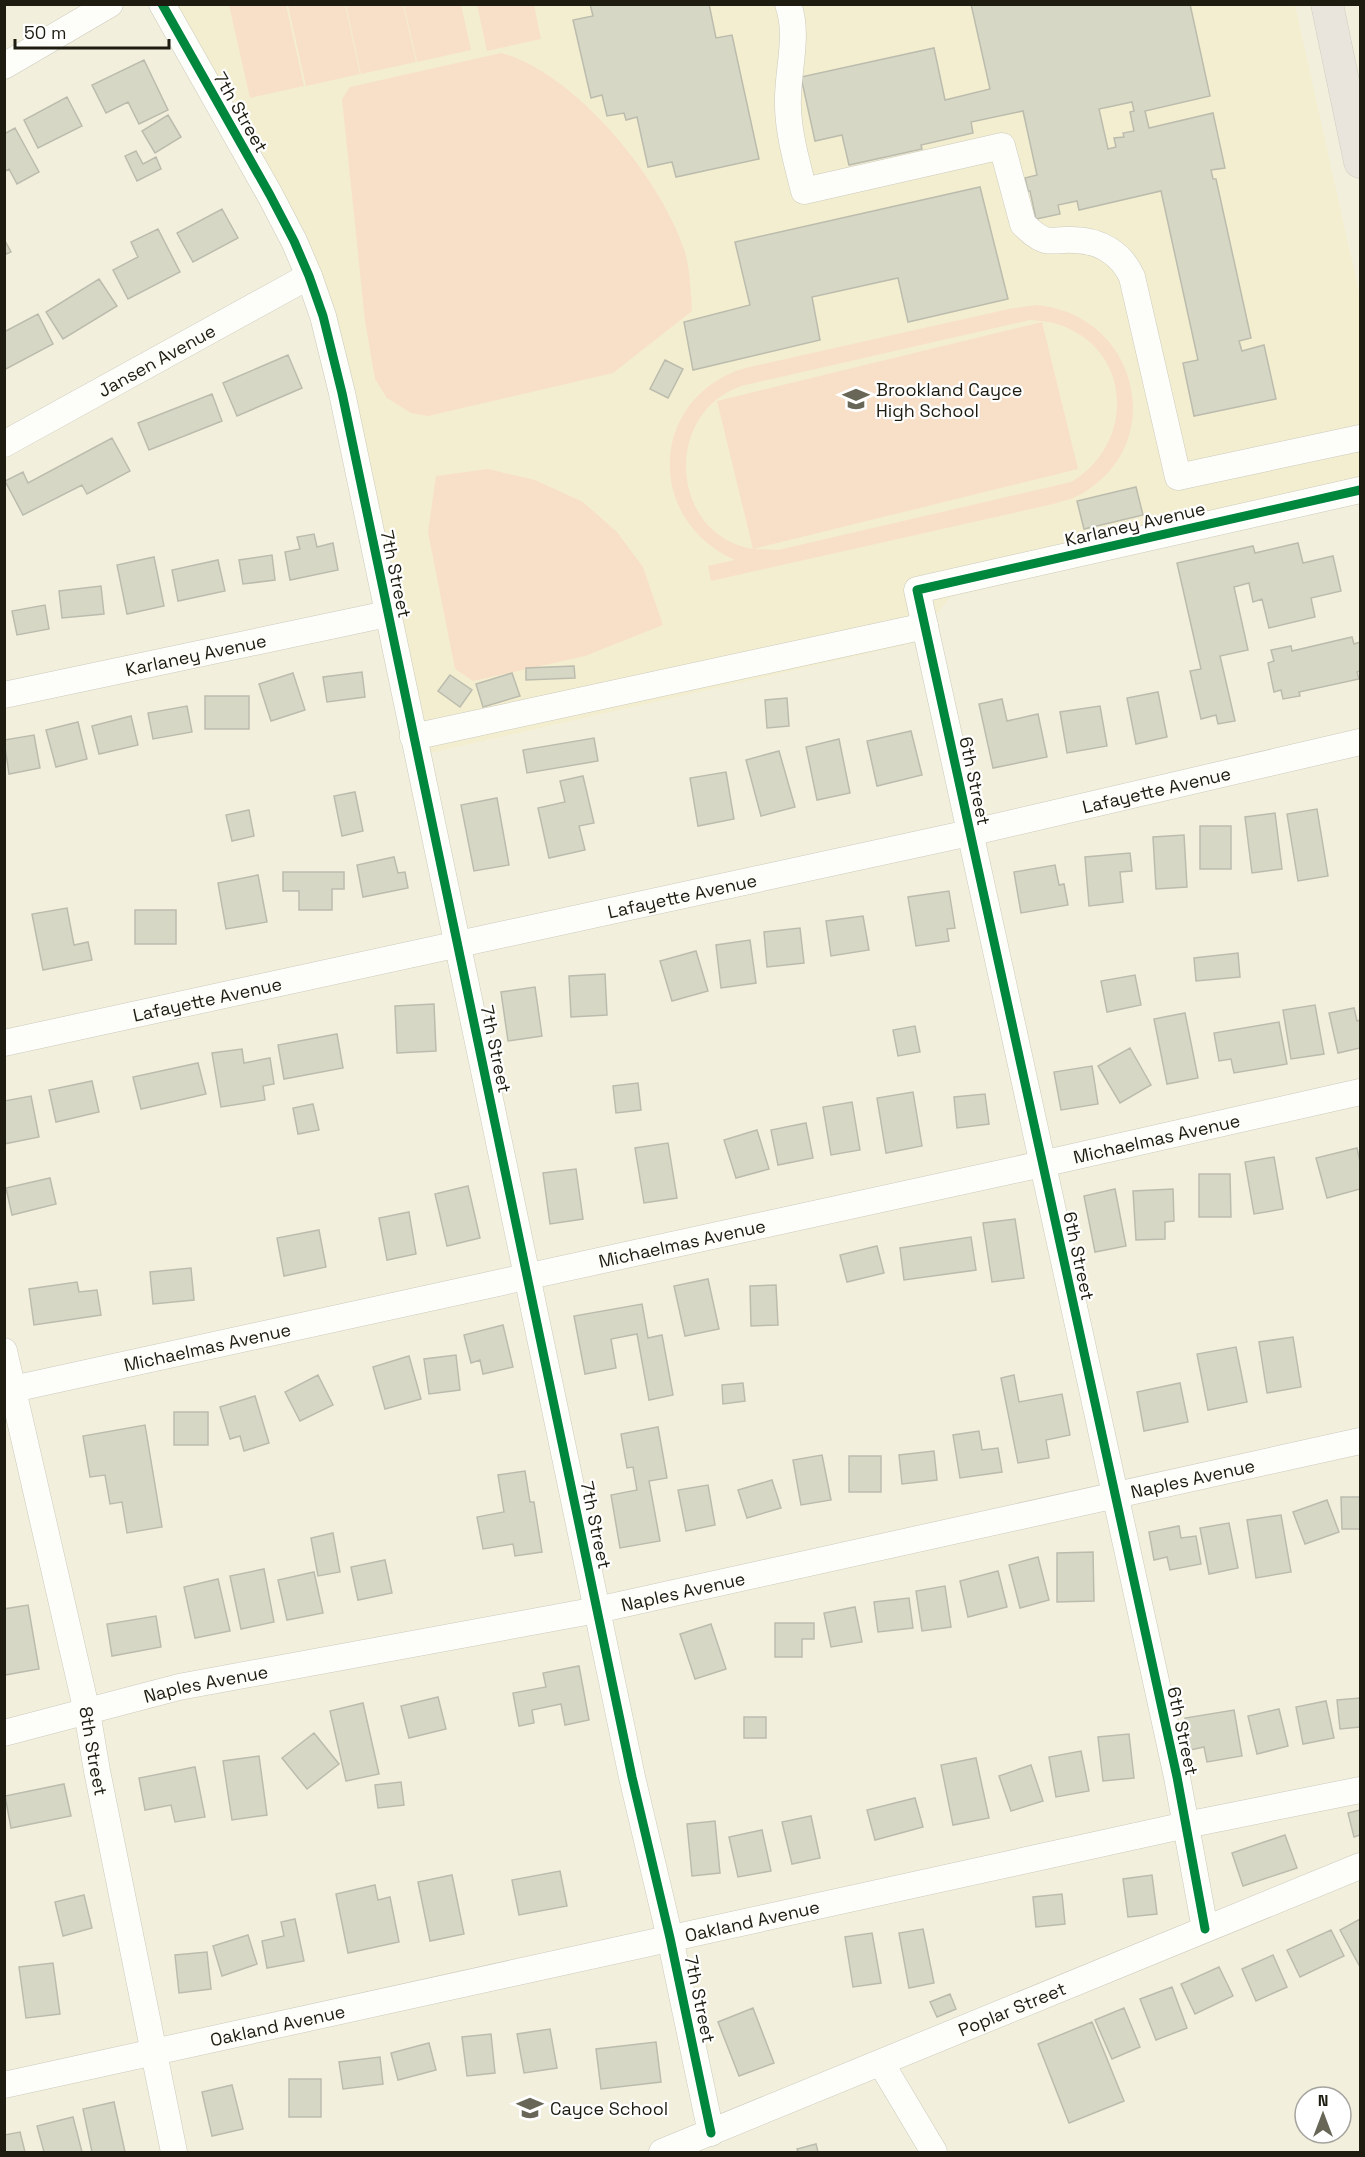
<svg xmlns="http://www.w3.org/2000/svg" width="1365" height="2157" font-family="'Space Grotesk',sans-serif">
	<style>
		.built { fill: #f3eecf }
		.garden { fill: #f8e0c8; fill-rule: evenodd }
		.building { fill: #d6d8c5; stroke: #bcbcae; stroke-width: 1.5; fill-rule: evenodd }
		.lines { fill: none; stroke-linecap: round; stroke-linejoin: round }
		.minor-casing { stroke: #cccabc; stroke-width: 27 }
		.major-casing { stroke: #cdccc2; stroke-width: 33 }
		.minor { stroke: #fdfdfa; stroke-width: 26 }
		.major { stroke: #e9e5dc; stroke-width: 32 }
		.cycleway-casing { stroke: #fff; stroke-width: 13 }
		.cycleway { stroke: #00873e; stroke-width: 9 }
		.labels { text-anchor: middle; dominant-baseline: central; stroke-width: 4.5; stroke-linejoin: round; paint-order: stroke }
		.street-label { font-size: 18px; fill: #1e1c10; stroke: #fff }
		.poi-label { font-size: 18px; fill: #1e1c10; stroke: #fff; text-anchor: start }
	</style>
	<rect width="100%" height="100%" fill="#f2efdc"/>
	<path class="built" d="M175,5H1295L1360,297V502L950,597L914,643L430,753L328,291L281,194Z"/>
	<path class="garden" d="M229,5H286L304,86L250,98Z
		M288,5H345L360,74L306,86Z
		M346,5H403L416,62L361,74Z
		M404,5H461L471,50L417,62Z
		M477,5H534L541,39L487,51Z
		M501,53C576,73 662,180 685,252C690,271 691,292 692,311L613,373L428,416L411,413L387,398L375,379L365,321L342,99L350,87Z
		M1037,305C1138,315 1169,442 1083,493C1074,499 1063,501 1053,504L711,581L708,566L735,560C644,520 649,397 745,368L1013,308ZM1030,320C1039,321 1049,321 1057,324C1133,348 1136,444 1071,482L778,550L753,549L1078,469L1042,322L717,401L753,549C670,535 662,414 741,386Z
		M488,469L535,480L583,502L617,532L643,567L663,625L585,656L473,681L455,669L428,532L436,476Z"/>
	<path class="building" d="M590,4H709L716,38L732,35L759,159L676,177L672,162L648,167L637,117L626,120L624,113L607,116L602,95L591,98L573,20L593,16Z
		M971,4H1190L1210,96L1145,111L1149,128L1213,113L1225,168L1211,170L1213,179H1216L1251,338L1239,341L1242,351L1264,345L1276,399L1194,416L1183,363L1198,360L1161,191L1079,210L1077,201L1058,205L1060,214L1036,219L1030,191H1028L1025,178L1037,175L1023,111L971,122L973,133L921,145L922,149L849,165L842,135L815,141L801,77L934,48L945,100L990,89ZM1132,102L1134,111L1130,112L1134,131L1123,133L1124,137L1114,138L1116,147L1108,149L1099,109Z
		M144,60L168,110L139,124L128,102L106,113L92,85Z
		M67,97L82,126L38,148L24,120Z
		M168,115L181,137L155,153L142,131Z
		M15,128L39,172L17,184L9,169L4,172V134Z
		M136,151L143,164L156,157L161,169L137,181L125,156Z
		M980,187L1008,299L908,322L898,278L812,297L820,340L693,370L684,322L750,305L735,242Z
		M222,209L238,238L193,262L177,233Z
		M158,229L180,272L128,299L113,270L138,257L131,242Z
		M4,239L11,252L4,255Z
		M99,279L117,306L63,339L46,312Z
		M38,314L53,344L4,370V332Z
		M288,355L302,388L237,416L223,383Z
		M665,360L683,369L668,398L650,389Z
		M212,394L222,421L149,450L138,423Z
		M112,438L130,471L87,494L82,485L23,515L5,481L23,472L28,483Z
		M1136,487L1143,515L1084,529L1077,501Z
		M314,534L317,547L333,543L338,570L290,580L285,552L300,549L297,537Z
		M1298,543L1303,563L1333,556L1341,591L1311,598L1315,617L1269,628L1262,599L1253,602L1249,583L1234,587L1248,650L1220,656L1235,721L1218,724L1216,715L1201,719L1190,671L1201,669L1177,563L1253,546L1255,553Z
		M272,555L275,580L243,584L239,560Z
		M154,557L164,606L127,614L117,565Z
		M218,560L225,591L178,601L172,570Z
		M101,586L104,614L62,618L59,591Z
		M45,605L49,629L17,635L12,611Z
		M1352,637L1354,644L1360,642V671L1357,672L1359,679L1299,692L1300,696L1283,699L1281,690L1274,692L1268,663L1274,661L1271,650L1291,646L1292,651Z
		M574,666L575,678L526,680V668Z
		M362,672L365,697L327,702L323,677Z
		M293,673L305,710L271,721L259,684Z
		M512,673L520,696L483,707L476,684Z
		M450,675L472,690L460,707L438,691Z
		M1158,692L1167,737L1136,744L1127,698Z
		M205,696H249V729H205Z
		M787,698L789,726L767,728L765,700Z
		M1002,699L1007,721L1038,714L1047,757L993,768L979,704Z
		M187,706L192,732L153,739L148,713Z
		M1100,706L1107,746L1067,753L1060,712Z
		M131,716L138,745L99,754L92,726Z
		M78,722L87,759L56,767L46,730Z
		M911,731L922,775L877,786L867,741Z
		M34,735L40,768L9,774L4,740Z
		M594,738L598,761L527,773L523,750Z
		M839,739L850,793L817,800L806,747Z
		M779,751L795,807L761,816L746,760Z
		M726,772L734,819L698,826L690,778Z
		M583,776L594,823L579,826L585,850L549,858L538,808L565,802L560,781Z
		M355,792L363,831L342,836L334,796Z
		M497,798L509,865L474,871L461,805Z
		M1317,809L1328,876L1298,881L1287,814Z
		M249,810L254,836L232,841L226,815Z
		M1275,813L1282,869L1252,873L1245,817Z
		M1200,826H1231V869H1200Z
		M1184,835L1187,887L1156,889L1153,837Z
		M1130,853L1132,871L1120,872L1123,902L1089,906L1085,857Z
		M394,857L398,873L405,872L408,888L363,897L357,865Z
		M1055,865L1059,885L1064,884L1068,905L1021,913L1014,872Z
		M283,872H344V889H332V910H299V891H283Z
		M258,875L267,922L226,929L218,883Z
		M949,891L955,928L947,929L949,941L916,946L908,897Z
		M67,908L74,945L88,942L92,960L43,970L32,914Z
		M135,910H176V944H135Z
		M863,916L869,950L831,956L826,921Z
		M800,928L804,963L767,967L764,932Z
		M750,940L756,983L721,988L716,945Z
		M696,951L708,991L672,1001L660,961Z
		M1238,953L1240,977L1196,981L1194,958Z
		M605,974L607,1015L571,1017L569,976Z
		M1135,975L1141,1005L1107,1012L1101,981Z
		M535,987L542,1036L508,1041L501,992Z
		M434,1004L436,1051L397,1053L395,1006Z
		M1315,1005L1324,1054L1291,1059L1283,1010Z
		M1354,1008L1357,1021L1360,1020V1048L1338,1053L1329,1013Z
		M1185,1013L1198,1078L1167,1084L1154,1019Z
		M1279,1022L1287,1064L1234,1073L1231,1059L1219,1061L1214,1033Z
		M915,1026L920,1052L898,1056L893,1030Z
		M337,1034L343,1068L284,1079L278,1045Z
		M1130,1048L1151,1085L1120,1103L1098,1066Z
		M242,1049L244,1063L270,1058L274,1084L263,1086L265,1100L221,1107L212,1053Z
		M198,1063L206,1094L141,1109L133,1077Z
		M1092,1066L1098,1104L1061,1110L1054,1072Z
		M92,1081L99,1112L56,1122L49,1090Z
		M638,1083L641,1110L616,1113L613,1086Z
		M913,1092L922,1146L886,1153L877,1098Z
		M985,1094L989,1124L957,1128L954,1097Z
		M31,1096L39,1137L4,1144V1101Z
		M852,1102L860,1150L831,1155L823,1107Z
		M313,1104L319,1130L298,1134L293,1108Z
		M806,1123L813,1158L778,1165L771,1130Z
		M757,1130L769,1169L736,1178L724,1140Z
		M668,1143L677,1198L644,1203L635,1148Z
		M1357,1148L1360,1162V1189L1327,1198L1316,1158Z
		M1274,1157L1283,1209L1254,1214L1245,1162Z
		M576,1169L583,1219L550,1224L543,1173Z
		M1199,1174H1230L1231,1217H1199Z
		M50,1178L56,1204L12,1215L6,1188Z
		M468,1186L480,1238L447,1246L435,1194Z
		M1115,1189L1126,1246L1095,1252L1084,1196Z
		M1173,1189L1174,1221L1165,1222V1239L1136,1240L1133,1191Z
		M409,1212L416,1254L387,1260L379,1218Z
		M1015,1219L1024,1278L992,1282L983,1223Z
		M319,1230L326,1267L284,1276L277,1238Z
		M971,1237L976,1270L904,1280L900,1248Z
		M877,1246L884,1273L847,1282L840,1255Z
		M191,1268L194,1300L153,1304L150,1272Z
		M708,1279L719,1329L685,1336L674,1286Z
		M77,1282L79,1292L97,1290L101,1315L34,1325L29,1289Z
		M776,1285L778,1325L751,1326L750,1286Z
		M642,1304L648,1338L662,1335L673,1395L649,1400L637,1334L611,1339L616,1368L585,1374L574,1316Z
		M503,1325L513,1367L483,1374L480,1360L471,1363L464,1335Z
		M1293,1337L1301,1387L1267,1393L1259,1342Z
		M1236,1347L1247,1402L1208,1410L1197,1354Z
		M456,1355L460,1390L429,1394L424,1359Z
		M409,1356L421,1399L385,1409L373,1367Z
		M318,1375L333,1405L300,1421L285,1392Z
		M1014,1375L1019,1402L1062,1394L1070,1435L1046,1440L1049,1458L1018,1463L1001,1378Z
		M743,1383L745,1401L723,1404L722,1385Z
		M1180,1383L1188,1422L1144,1431L1137,1392Z
		M255,1396L269,1443L244,1451L240,1436L230,1439L220,1407Z
		M174,1412H208V1445H174Z
		M145,1425L162,1527L127,1533L122,1502L110,1504L105,1475L90,1477L83,1436Z
		M658,1427L667,1478L649,1481L660,1541L620,1548L611,1495L637,1490L633,1467L627,1468L621,1434Z
		M979,1431L982,1450L998,1448L1002,1472L960,1478L953,1435Z
		M934,1451L937,1480L902,1484L899,1455Z
		M822,1455L831,1500L801,1505L793,1460Z
		M849,1456H881V1492H849Z
		M525,1471L530,1502H534L542,1552L515,1556L513,1544L483,1549L477,1517L504,1512L498,1475Z
		M772,1480L781,1508L747,1518L738,1490Z
		M708,1485L715,1525L686,1531L678,1490Z
		M1341,1497H1360V1529H1342Z
		M1327,1500L1339,1532L1305,1544L1293,1512Z
		M1281,1515L1291,1572L1256,1578L1247,1520Z
		M1229,1523L1238,1568L1209,1574L1200,1528Z
		M1179,1526L1181,1538L1196,1536L1201,1564L1170,1570L1167,1557L1154,1560L1149,1532Z
		M333,1533L340,1572L318,1576L311,1538Z
		M1093,1552L1094,1601L1057,1602V1553Z
		M1038,1557L1049,1600L1020,1608L1009,1565Z
		M385,1560L392,1593L358,1600L351,1567Z
		M264,1569L274,1622L241,1629L230,1576Z
		M998,1571L1007,1607L968,1617L960,1581Z
		M314,1572L323,1613L287,1620L278,1580Z
		M218,1579L230,1631L195,1638L184,1587Z
		M945,1586L951,1627L922,1631L916,1591Z
		M909,1598L913,1628L878,1632L874,1602Z
		M28,1605L39,1669L5,1675L4,1609Z
		M855,1607L862,1642L831,1647L824,1613Z
		M156,1616L161,1647L112,1656L107,1624Z
		M775,1623H814V1639H802V1657H775Z
		M711,1624L726,1669L695,1679L680,1634Z
		M579,1666L589,1720L565,1725L561,1704L532,1710L534,1723L519,1726L513,1693L546,1687L543,1673Z
		M438,1697L446,1729L409,1738L401,1706Z
		M1360,1698V1727L1340,1729L1337,1700Z
		M1326,1701L1334,1738L1303,1744L1296,1707Z
		M363,1703L379,1774L346,1781L330,1711Z
		M1279,1709L1288,1746L1257,1754L1248,1716Z
		M1234,1710L1242,1756L1207,1762L1204,1747L1190,1750L1185,1718Z
		M744,1717H766V1738H744Z
		M314,1733L339,1764L307,1789L282,1758Z
		M1129,1734L1134,1778L1103,1781L1098,1737Z
		M1081,1751L1089,1791L1056,1797L1049,1757Z
		M259,1756L267,1815L232,1820L223,1761Z
		M976,1758L989,1818L953,1825L941,1765Z
		M1031,1765L1043,1801L1011,1811L999,1776Z
		M195,1767L205,1817L175,1822L171,1805L145,1810L139,1778Z
		M401,1782L404,1805L378,1808L375,1785Z
		M64,1784L71,1816L11,1828L5,1796Z
		M915,1798L923,1827L875,1840L867,1810Z
		M1360,1810V1835L1354,1837L1348,1813Z
		M811,1816L820,1858L792,1864L782,1822Z
		M715,1821L720,1873L692,1876L687,1824Z
		M762,1830L771,1871L738,1877L729,1837Z
		M1285,1835L1297,1868L1243,1886L1232,1853Z
		M560,1871L567,1906L519,1915L512,1880Z
		M452,1875L464,1934L430,1941L418,1882Z
		M1152,1875L1157,1914L1128,1917L1123,1879Z
		M375,1885L378,1900L390,1897L399,1942L348,1953L336,1894Z
		M1062,1894L1065,1924L1036,1927L1033,1897Z
		M84,1895L92,1928L63,1936L55,1902Z
		M295,1919L304,1961L267,1968L262,1941L284,1936L281,1922Z
		M1360,1919V1967L1340,1930Z
		M923,1929L934,1983L909,1988L899,1933Z
		M1331,1930L1344,1956L1300,1977L1287,1950Z
		M872,1933L881,1983L853,1987L845,1937Z
		M248,1935L257,1964L222,1976L213,1946Z
		M207,1952L211,1989L179,1993L175,1955Z
		M1273,1955L1287,1987L1256,2001L1242,1969Z
		M53,1963L60,2014L26,2018L19,1967Z
		M1219,1967L1233,1996L1195,2014L1181,1984Z
		M1172,1987L1187,2028L1156,2040L1140,1999Z
		M950,1994L956,2009L937,2017L930,2002Z
		M753,2008L774,2063L739,2076L718,2022Z
		M1124,2008L1140,2047L1112,2059L1095,2020Z
		M1092,2022L1124,2101L1069,2123L1038,2044Z
		M550,2029L557,2068L524,2073L517,2034Z
		M491,2034L495,2073L467,2076L462,2037Z
		M656,2042L661,2082L601,2089L596,2049Z
		M429,2043L436,2070L398,2080L391,2053Z
		M380,2057L383,2084L343,2089L339,2062Z
		M289,2079H321V2117H289Z
		M232,2085L243,2129L212,2136L202,2092Z
		M114,2102L125,2152H92L83,2109Z
		M73,2117L82,2152H44L37,2126Z
		M20,2132L25,2152H4V2135Z
		M816,2144L818,2152H798L797,2149Z"/>
	<g class="lines">
		<g class="minor-casing">
			<g id="minor">
				<path d="M162,4L270,195L294,241L309,276L323,316L342,393L632,1777L670,1938L711,2133"/>
				<path d="M788,4C800,37 786,74 788,108C789,136 797,163 804,191L1002,146L1023,224C1029,230 1036,237 1045,240C1055,242 1064,239 1073,240C1100,240 1122,254 1132,277L1178,477L1360,438"/>
				<path d="M4,66L110,4"/>
				<path id="s1" d="M4,444L309,276"/>
				<path id="s2" d="M4,695L387,614"/>
				<path d="M413,737L925,626"/>
				<path id="s3" d="M4,1043L969,833L1360,742"/>
				<path id="s4" d="M4,1351L87,1712L97,1771L174,2152"/>
				<path id="s5" d="M4,1391L1042,1164L1360,1092"/>
				<path id="s6" d="M4,1733L179,1687L597,1610L1360,1441"/>
				<path d="M1205,1929L1177,1777L917,590L1360,490"/>
				<path d="M881,2063L934,2152"/>
				<path id="s7" d="M4,2085L1186,1825L1360,1790"/>
				<path id="s8" d="M662,2152L1360,1866"/>
			</g>
		</g>
		<g class="major-casing">
			<path id="major" d="M1327,4L1360,162"/>
		</g>
		<use href="#minor" class="minor"/>
		<use href="#major" class="major"/>
		<g class="cycleway-casing">
			<path id="cycleway" d="M162,4L270,195L294,241L309,276L323,316L342,393L632,1777L670,1938L711,2133
				M1205,1929L1177,1777L917,590L1360,490"/>
		</g>
		<use href="#cycleway" class="cycleway"/>
	</g>
	<defs>
		<g id="school-bare" transform="scale(2.07)"><path d="M0-5L7-2L0 1L-7-2ZM-4 1L0 2.5L4 1V4Q0 6-4 4Z" fill="#686657" stroke="#fff" stroke-width="2.5" paint-order="stroke"/></g>
	</defs>
	<g fill-rule="evenodd">
		<use href="#school-bare" x="856" y="399"/>
		<use href="#school-bare" x="530" y="2108"/>
	</g>
	<g class="labels">
		<g class="street-label">
			<text transform="translate(241 112) rotate(60)">7th Street</text>
			<text stroke="none"><textPath href="#s1" startOffset="174">Jansen Avenue</textPath></text>
			<text transform="translate(1135 524) rotate(-13)">Karlaney Avenue</text>
			<text transform="translate(396 574) rotate(78)">7th Street</text>
			<text stroke="none"><textPath href="#s2" startOffset="196">Karlaney Avenue</textPath></text>
			<text transform="translate(975 781) rotate(78)">6th Street</text>
			<text stroke="none"><textPath href="#s3" startOffset="1180">Lafayette Avenue</textPath></text>
			<text stroke="none"><textPath href="#s3" startOffset="694">Lafayette Avenue</textPath></text>
			<text stroke="none"><textPath href="#s3" startOffset="208">Lafayette Avenue</textPath></text>
			<text transform="translate(496 1049) rotate(78)">7th Street</text>
			<text stroke="none"><textPath href="#s5" startOffset="1180">Michaelmas Avenue</textPath></text>
			<text stroke="none"><textPath href="#s5" startOffset="694">Michaelmas Avenue</textPath></text>
			<text transform="translate(1079 1256) rotate(78)">6th Street</text>
			<text stroke="none"><textPath href="#s5" startOffset="208">Michaelmas Avenue</textPath></text>
			<text stroke="none"><textPath href="#s6" startOffset="1216">Naples Avenue</textPath></text>
			<text transform="translate(596 1525) rotate(78)">7th Street</text>
			<text stroke="none"><textPath href="#s6" startOffset="694">Naples Avenue</textPath></text>
			<text stroke="none"><textPath href="#s6" startOffset="208">Naples Avenue</textPath></text>
			<text transform="translate(1183 1731) rotate(78)">6th Street</text>
			<text stroke="none"><textPath href="#s4" startOffset="410">8th Street</textPath></text>
			<text stroke="none"><textPath href="#s7" startOffset="766">Oakland Avenue</textPath></text>
			<text transform="translate(700 1999) rotate(78)">7th Street</text>
			<text stroke="none"><textPath href="#s8" startOffset="378">Poplar Street</textPath></text>
			<text stroke="none"><textPath href="#s7" startOffset="280">Oakland Avenue</textPath></text>
		</g>
		<g class="poi-label">
			<text x="876" y="389">Brookland Cayce<tspan x="876" dy="21">High School</tspan></text>
			<text x="550" y="2108">Cayce School</text>
		</g>
	</g>
	<rect width="1365" height="2157" fill="none" stroke="#1e1c10" stroke-width="12"/>
	<g transform="translate(1323 2115)"><circle r="28" fill="#ffffff" stroke="#a5a49f" stroke-width="1.5"/>
	<path d="M0-4.5L10 22L0 15L-10 22Z" fill="#686657"/>
	<text y="-9" font-size="16" font-weight="bold" text-anchor="middle" fill="#1e1c10">N</text>
	</g>
	<path d="M15 39v9h154v-9" fill="none" stroke="#1e1c10" stroke-width="3"/>
	<text x="24" y="39" font-size="18" fill="#1e1c10" stroke="#ffffff" stroke-width="4.5" paint-order="stroke">50 m</text>
</svg>
